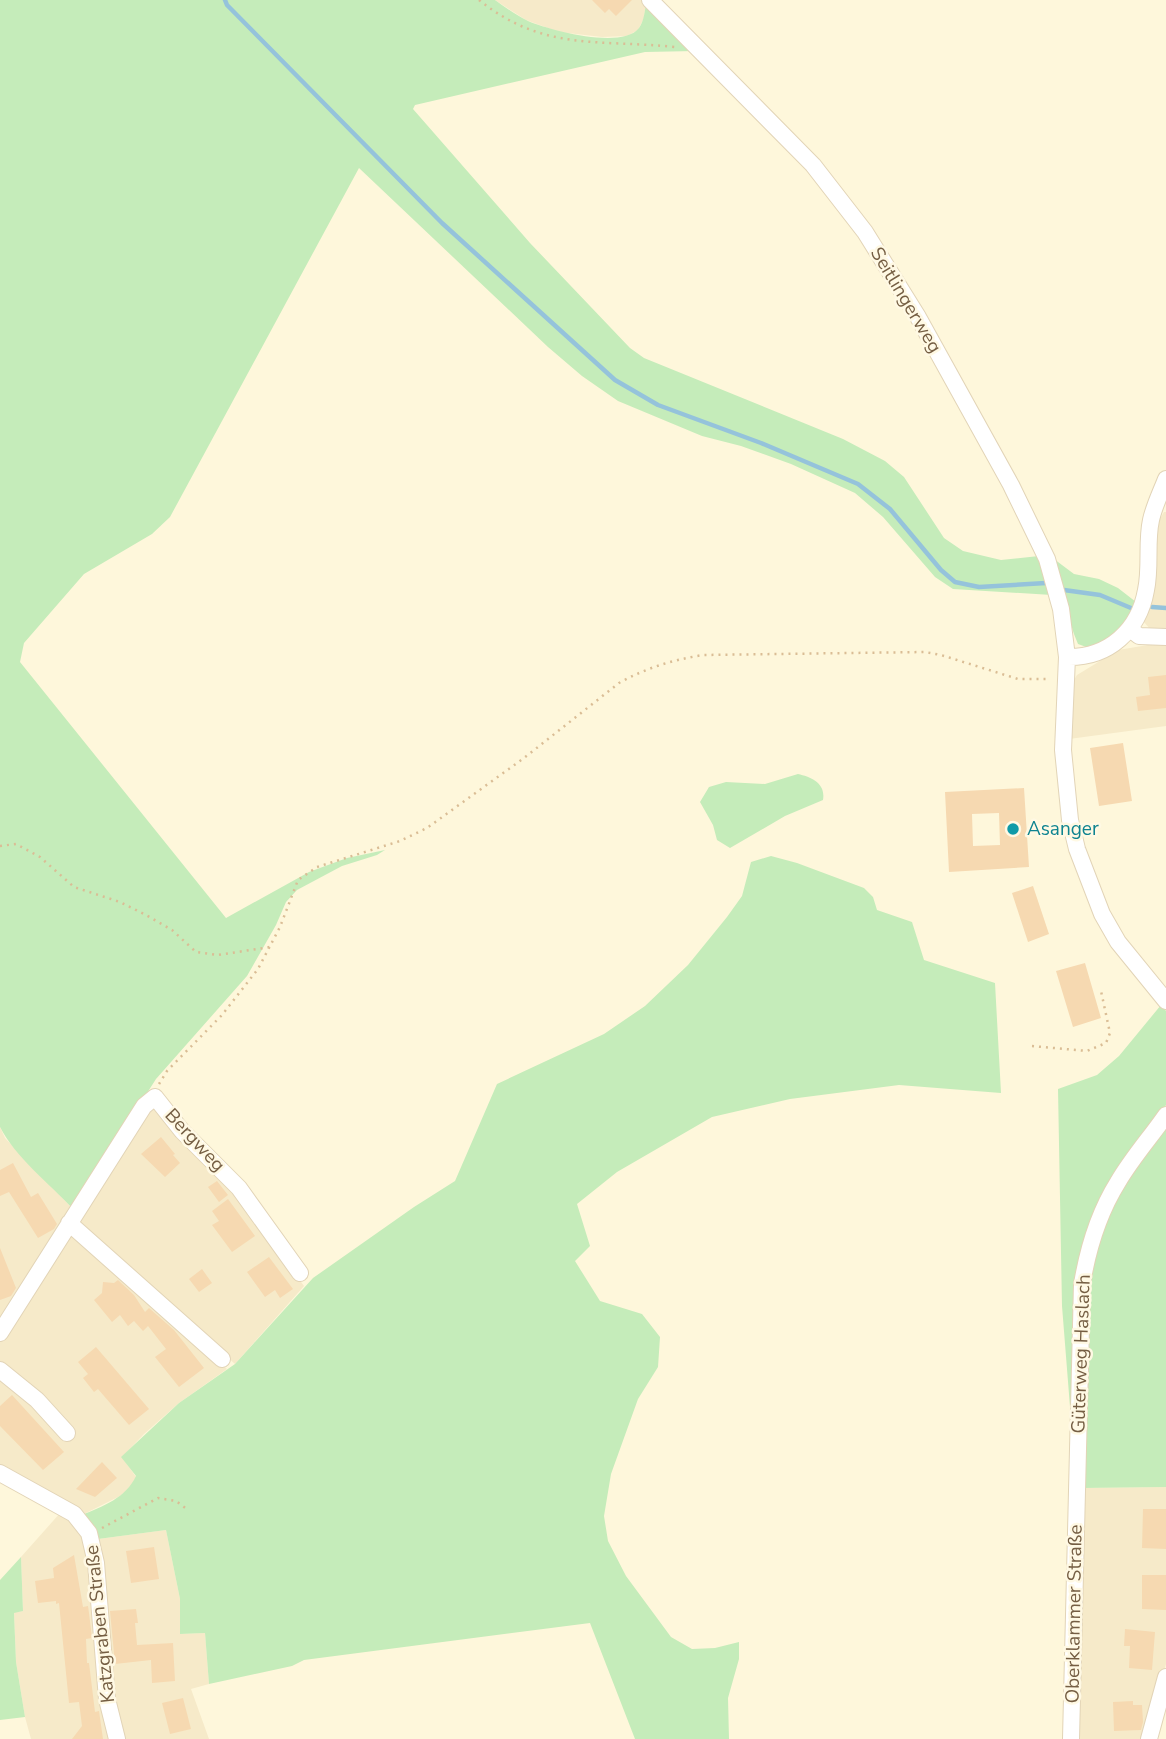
<svg xmlns="http://www.w3.org/2000/svg" width="1166" height="1739" font-family="'Nunito Sans',sans-serif">
	<style>
		.residential { fill: #f6eac9 }
		.green { fill: #c5ecba }
		.lines { fill: none; stroke-linecap: round; stroke-linejoin: round }
		.stream { stroke: #95c3db; stroke-width: 4.5 }
		.building { fill: #f6d9b1; fill-rule: evenodd }
		.minor-casing { stroke: #e2d4b7; stroke-width: 18 }
		.path { stroke: #dabd95; stroke-width: 2.5; stroke-dasharray: 2 5; stroke-linecap: butt }
		.minor { stroke: #fff; stroke-width: 16 }
		.culture-dot { fill: #0f9aa8; stroke: #fff9e4; stroke-width: 2.5 }
		.labels { text-anchor: middle; dominant-baseline: central; stroke-width: 5; stroke-linejoin: round; paint-order: stroke }
		.street-label { font-size: 19px; fill: #755e43; stroke: #fff9e4 }
		.culture-label { font-size: 19px; fill: #0d838f; stroke: #fff9e4; text-anchor: start }
	</style>
	<rect width="100%" height="100%" fill="#fef7db"/>
	<path class="residential" d="M495,0H644L646,2L644,18L638,30L627,36L602,37L559,32L526,20Z
		M1164,512H1166V633L1151,630L1143,621L1157,524Z
		M1166,642V726L1069,739L1072,683L1077,675L1118,650Z
		M155,1106L231,1185L304,1286L235,1364L78,1222L147,1110Z
		M0,1127L5,1138L22,1156L73,1209L0,1326Z
		M70,1236L83,1239L227,1369L179,1403L144,1434L122,1457L136,1477L131,1487L120,1496L82,1515L0,1466V1376H20L0,1362V1341Z
		M1166,1487V1664L1145,1736L1144,1739H1078L1082,1488Z
		M61,1512L68,1517L85,1538L113,1739H31L25,1717L16,1662L14,1612L23,1611L21,1557Z
		M166,1530L180,1599V1634L205,1633L209,1684L191,1689L209,1739H123L111,1686L98,1539Z"/>
	<path class="green" d="M0,0H495C505,7 516,15 528,21C549,30 622,50 639,28C644,21 645,11 646,2L695,51L645,52L415,105L413,109L530,243L630,348L644,358L843,439L885,461L904,477L944,538L963,551L1001,560L1039,556L1052,595L953,589L935,577L883,517L855,493L791,464L741,446L702,436L618,401L582,376L548,347L359,168L170,517L152,534L84,574L24,643L20,662L226,918L309,872L347,858L385,850L377,855L342,866L297,890L286,902L276,925L247,976L156,1079L73,1209C50,1184 15,1157 0,1127Z
		M1054,559L1074,574L1099,579L1118,588L1136,602C1124,632 1118,634 1089,648L1078,644C1066,617 1064,587 1054,559Z
		M798,774C811,777 826,783 823,800L785,816L730,848L717,840L713,825L700,802L709,787L726,782L765,784Z
		M771,856L797,863L864,888L873,897L877,910L912,922L924,960L995,983L1001,1093L899,1085L790,1099L712,1117L617,1172L577,1204L590,1246L575,1261L600,1301L642,1314L660,1337L658,1367L638,1399L611,1474L604,1516L608,1541L626,1576L671,1637L692,1649L715,1648L739,1642V1659L728,1698L729,1739H635L590,1623L304,1660L292,1666L209,1684L205,1633L180,1634V1599L166,1530L98,1539L82,1515C103,1506 126,1498 136,1476L121,1457L179,1403L235,1364L313,1278L414,1207L455,1181L497,1084L604,1034L645,1006L688,965L727,917L742,896L751,862Z
		M1161,1005L1166,1011V1105L1091,1219L1080,1253L1076,1286L1072,1432L1062,1306L1058,1089L1097,1075L1119,1056Z
		M1166,1122V1487L1082,1488L1086,1281L1111,1203Z
		M21,1557L23,1611L14,1613L16,1662L25,1717L0,1720V1580Z"/>
	<g class="lines">
		<path class="stream" d="M225,0L227,5L442,223L615,380L658,405L761,443L858,484L890,509L941,570L955,582L979,587L1046,583
			M1064,590L1100,595L1131,608
			M1152,607L1166,608"/>
	</g>
	<path class="building" d="M592,0H632L616,16L609,9L605,13Z
		M1166,675V708L1138,711L1136,697L1150,695L1148,677Z
		M1123,743L1132,801L1099,806L1090,748Z
		M1024,788L1029,867L949,872L945,792ZM999,813L1000,845L973,846L972,814Z
		M1033,886L1049,934L1028,942L1012,893Z
		M1085,963L1101,1018L1073,1027L1056,971Z
		M161,1137L175,1154L173,1155L180,1163L165,1177L141,1154Z
		M13,1163L31,1197L38,1193L57,1224L54,1229L38,1238L9,1192L0,1196V1170Z
		M217,1181L228,1195L219,1202L208,1187Z
		M228,1199L255,1236L232,1252L212,1225L219,1221L212,1211Z
		M0,1248L16,1288L11,1296L0,1300Z
		M269,1257L293,1289L280,1298L275,1290L265,1297L247,1272Z
		M202,1269L212,1283L199,1292L189,1279Z
		M118,1280L134,1295L145,1312L149,1308L174,1330L204,1368L179,1387L155,1357L166,1349L148,1326L143,1331L134,1321L128,1326L120,1315L112,1322L94,1300L102,1293L103,1282L114,1283Z
		M96,1347L149,1409L129,1425L98,1389L94,1392L83,1378L88,1374L78,1362Z
		M12,1395L64,1452L43,1470L0,1426V1406Z
		M102,1462L117,1478L95,1497L76,1489Z
		M1143,1509H1166V1549L1142,1548Z
		M154,1547L159,1579L131,1583L126,1551Z
		M74,1555L83,1607L88,1606L89,1613L92,1638L86,1639L87,1663H89L95,1712L99,1711L103,1739H72L82,1726L79,1702L69,1703L59,1603L56,1604V1601L38,1603L35,1581L54,1578L53,1568Z
		M1142,1575H1166V1610L1142,1609Z
		M136,1609L138,1623H135L137,1645L173,1643L175,1681L152,1683L151,1660L115,1664L110,1611Z
		M1125,1629L1155,1632L1152,1670L1129,1668L1130,1646H1124Z
		M183,1698L191,1729L170,1734L162,1703Z
		M1133,1701V1705H1142L1143,1722L1141,1730L1114,1731L1113,1702Z"/>
	<g class="lines">
		<g class="minor-casing">
			<path id="minor" d="M650,0L813,165L865,232L918,317L1011,485L1047,559L1061,609L1067,657L1063,750L1070,820L1077,849L1102,914L1118,942L1166,1001
				M1130,629L1139,636L1166,637
				M1067,657C1109,658 1139,630 1146,590C1151,567 1146,542 1151,520C1154,506 1161,492 1166,479
				M69,1223L222,1359
				M0,1333L144,1106L155,1097L182,1131L239,1188L300,1273
				M0,1370L37,1400L67,1433
				M0,1473L74,1514L89,1533L96,1563L107,1699L117,1739
				M1071,1739L1082,1284C1088,1248 1098,1214 1118,1182C1132,1158 1150,1138 1166,1115
				M1149,1739L1166,1677"/>
		</g>
		<path class="path" d="M479,0C544,52 599,39 675,47
			M0,846L16,844L40,857L74,887L120,902L146,915L172,930L196,952L218,955L270,947
			M1032,1046L1087,1051L1106,1043L1110,1033L1101,991
			M159,1084L167,1071L222,1015L258,969L280,927L298,880L317,867L400,841L427,828L524,758L619,683C646,668 672,660 703,655L925,652L941,655L1018,679H1050
			M102,1528L158,1498L176,1501L188,1510"/>
		<use href="#minor" class="minor"/>
	</g>
	<circle class="culture-dot" cx="1013" cy="829" r="7"/>
	<g class="labels">
		<g class="street-label">
			<text transform="translate(906 300) rotate(59)">Seitlingerweg</text>
			<text transform="translate(195 1140) rotate(47)">Bergweg</text>
			<text transform="translate(1081 1354) rotate(-88)">Güterweg Haslach</text>
			<text transform="translate(1074 1614) rotate(-89)">Oberklammer Straße</text>
			<text transform="translate(100 1624) rotate(-96)">Katzgraben Straße</text>
		</g>
		<g class="culture-label">
			<text x="1027" y="829">Asanger</text>
		</g>
	</g>
</svg>
